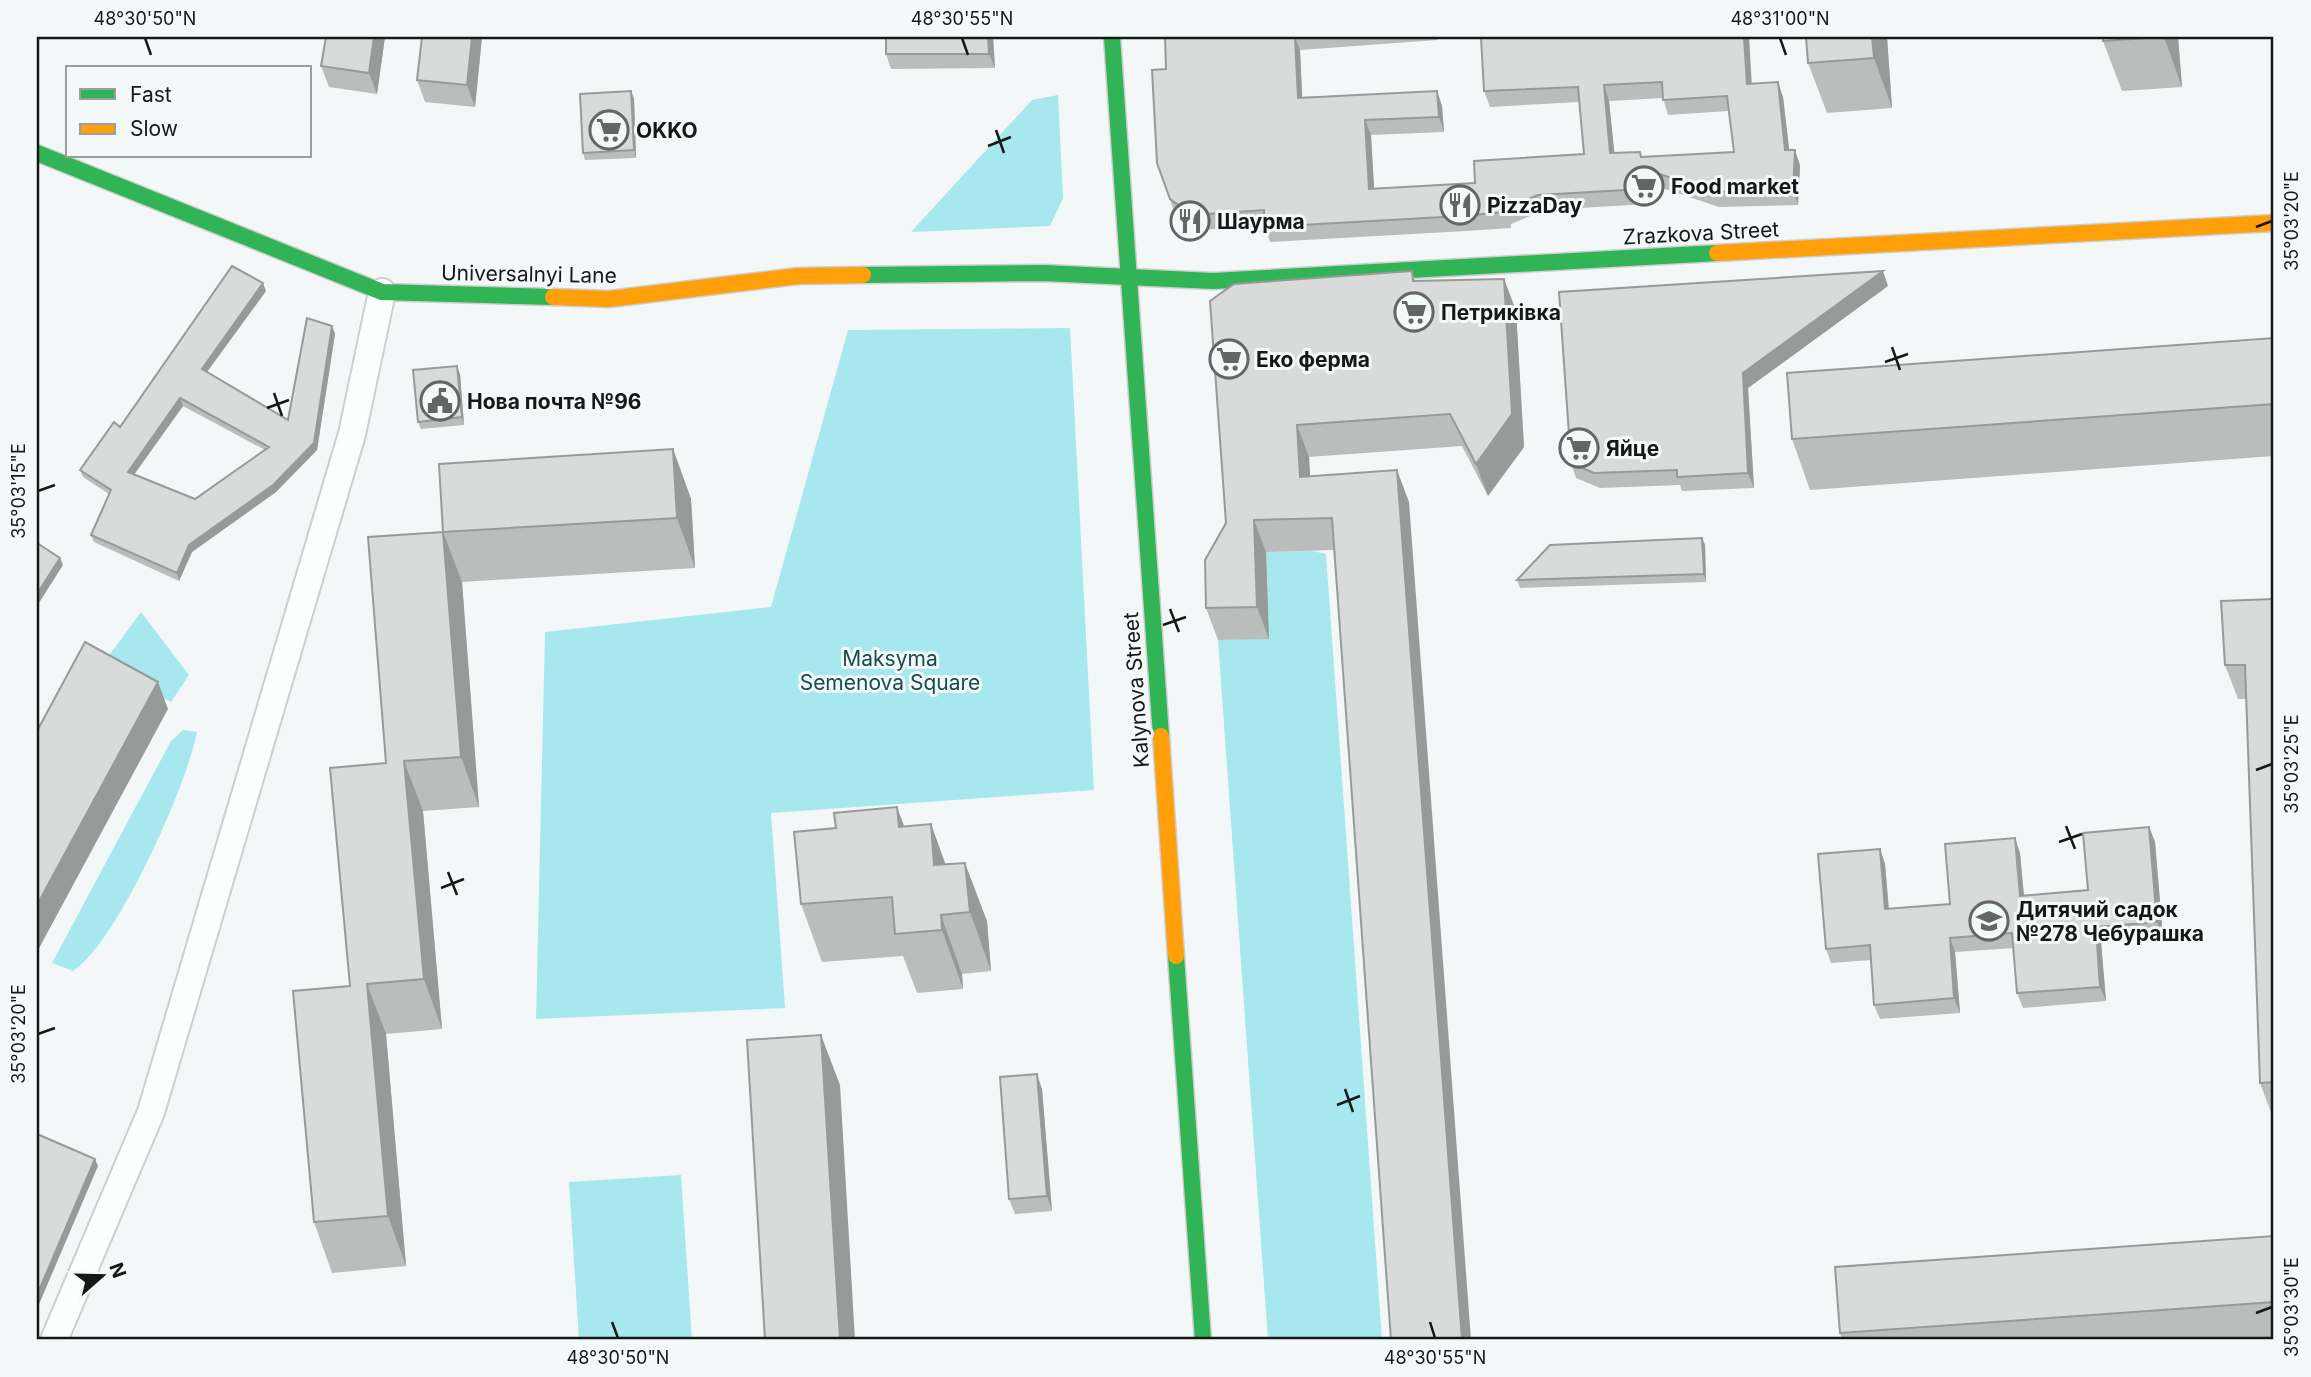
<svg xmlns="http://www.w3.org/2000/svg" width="2311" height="1377" font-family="Inter,sans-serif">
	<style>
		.green { fill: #a6e8ee }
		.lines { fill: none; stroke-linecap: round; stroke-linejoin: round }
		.street-casing { stroke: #cdcfcf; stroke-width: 30 }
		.fast-casing { stroke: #cdcfcf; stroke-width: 19 }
		.slow-casing { stroke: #cdcfcf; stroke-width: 19 }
		.street { stroke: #fdfefe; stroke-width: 26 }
		.fast { stroke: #30b455; stroke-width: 16 }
		.slow { stroke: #ff9f0a; stroke-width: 16 }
		.wall { fill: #bbbcbc; fill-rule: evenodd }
		.shaded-wall { fill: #989999 }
		.building { fill: #d9dbdb; stroke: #989999; stroke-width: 2; fill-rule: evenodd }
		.ticks { fill: none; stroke: #161818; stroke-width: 2.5 }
		.labels { text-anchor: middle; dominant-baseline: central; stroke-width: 6; stroke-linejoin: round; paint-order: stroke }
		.poi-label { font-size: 21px; font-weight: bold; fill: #161818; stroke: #f3f8f9; text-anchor: start }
		.street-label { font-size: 21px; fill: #161818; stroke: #f3f8f9 }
		.park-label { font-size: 21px; fill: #174d52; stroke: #f3f8f9 }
		.neatline { fill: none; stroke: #161818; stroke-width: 2.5 }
		.ticks-label { font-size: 18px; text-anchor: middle; fill: #161818 }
	</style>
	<rect width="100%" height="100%" fill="#f4f7f8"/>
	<path class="green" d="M1058,95L1063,198L1050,226L911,232L1032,100Z
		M1070,328L1094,790L771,813L785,1008L536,1019L545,632L771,607L848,330Z
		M1313,551L1326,554L1382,1340H1268L1218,640L1269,638L1266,552Z
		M141,612L189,675L171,702L102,665Z
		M183,730L197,732C187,785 117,943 73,971L52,963L171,741Z
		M681,1175L692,1340H579L569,1182Z"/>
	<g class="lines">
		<g class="street-casing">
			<path id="street" d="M54,1340L151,1112L352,434L382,292"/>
		</g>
		<g class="fast-casing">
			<path id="fast" d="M1112,37L1161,736
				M37,153L382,292L553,297
				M863,275L1044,273L1213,281L1717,253
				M1176,956L1203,1340"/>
		</g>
		<g class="slow-casing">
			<path id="slow" d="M1717,253L2274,223
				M553,297L609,299L798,276L863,275
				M1161,736L1176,956"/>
		</g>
		<use href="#street" class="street"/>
		<use href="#fast" class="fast"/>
		<use href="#slow" class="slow"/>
	</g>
	<path class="wall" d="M326,37H385L377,94L329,87L321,66Z
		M422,37H482L475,107L425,102L417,80Z
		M883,37H993L995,68L891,69L886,54V40Z
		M1165,37H1437V40L1300,50L1302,97L1437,91L1442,106L1444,132L1371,135L1374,188L1475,183L1584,154L1579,102L1490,107L1484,91L1481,37H1749L1752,84L1783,97L1789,150L1800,165L1798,205L1719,207L1647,183L1648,204L1544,210L1511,224V228L1466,231L1270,242L1265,226L1199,230L1175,214L1157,163L1166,69ZM1663,98L1668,115L1729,111L1734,152L1642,157L1614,153L1609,101Z
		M1887,37L1892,108L1827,113L1808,63Z
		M2103,37H2178L2182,87L2122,91L2103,41Z
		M631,91L634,99L636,158L585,160L583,153Z
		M1412,271L1415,281L1504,279L1516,311L1524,447L1488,496L1462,446L1309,457L1310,476L1409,502L1334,550L1266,552L1269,639L1218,640L1206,608L1226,523L1210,301Z
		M1888,286L1748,388L1754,488L1682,491L1680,485L1600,488L1576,478L1571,463Z
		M266,291L207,372L288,420L332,326L335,334L317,450L276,492L192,552L179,581L94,542L91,535L109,494L83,477L80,470L120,427ZM183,406L265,450L195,499L134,475Z
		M2274,338V456L1810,490L1792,439Z
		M460,374L464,425L421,429L418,422Z
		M673,449L691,499L695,568L462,582L479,807L423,811L442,1029L386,1034L406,1266L332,1273L314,1222L350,986L386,763L443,532Z
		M1702,538L1705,545L1706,582L1520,588L1517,580Z
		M2274,599V1117L2273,1118L2260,1083L2246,699H2238L2225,665Z
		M904,826L946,864L987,921L991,971L962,974L963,989L917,993L903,956L822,962L801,904Z
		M2149,827L2155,842L2163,937L2101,942L2106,1001L2023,1008L2017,993L2014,948L1955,952L1960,1013L1880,1019L1874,1005L1871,960L1831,963L1826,949L1880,849L1885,864L1889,909L1950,904L2020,853L2024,895L2088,890Z
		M1042,1089L1052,1211L1015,1214L1009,1199Z
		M2274,1236V1338L2242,1340H1842L1840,1333Z"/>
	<path class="shaded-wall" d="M374,37H385L377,94L369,73Z
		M472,37H482L475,107L467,85Z
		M988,37H993L995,68L989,54Z
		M1295,37L1300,50L1303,113L1298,98Z
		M1744,37H1749L1752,99L1747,84Z
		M1872,37H1887L1892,108L1874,58Z
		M2164,37H2178L2182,87Z
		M1778,82L1783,97L1791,165L1785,150Z
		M1604,85L1609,101L1616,168L1610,153Z
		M631,91L634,99L636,158L634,150Z
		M1437,91L1442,106L1444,132L1439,117Z
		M1365,120L1371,135L1375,204L1369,189Z
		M1795,150L1800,165L1798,205L1793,190Z
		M1641,168L1647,183L1648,204L1642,189Z
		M1883,271L1888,286L1748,388L1754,488L1748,473L1743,373Z
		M1504,279L1516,311L1524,447L1488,496L1476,464Z
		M263,283L266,291L204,376L202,369Z
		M332,326L335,334L317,450L276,492L192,552L179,581L177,573L189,545L273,485Z
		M457,366L460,374L464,425L462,417Z
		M180,398L183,406L130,480L128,472Z
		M1297,425L1309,457L1312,509L1300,477Z
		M673,449L691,499L695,568L677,518Z
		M1397,470L1409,502L1471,1340H1462Z
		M1254,520L1266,552L1269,639L1257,607Z
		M443,532L462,582L479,807L461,757Z
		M1702,538L1705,545L1706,582L1704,574Z
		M60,558L63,565L37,606V594Z
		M158,682L168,709L37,952V905Z
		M404,761L423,811L442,1029L424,979Z
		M897,807L919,866L899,827Z
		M931,824L952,882L934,865Z
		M2149,827L2155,842L2163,937L2157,922Z
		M2015,838L2020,853L2025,910L2020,896Z
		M1880,849L1885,864L1890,924L1885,909Z
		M965,863L987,921L991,971L970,912Z
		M941,915L962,974L963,989L942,930Z
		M2096,927L2101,942L2106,1001L2100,987Z
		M1950,938L1955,952L1960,1013L1954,998Z
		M367,984L386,1034L406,1266L388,1216Z
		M821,1035L840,1085L855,1340H840Z
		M1037,1074L1042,1089L1052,1211L1047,1196Z
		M95,1159L98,1166L37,1309V1295Z"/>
	<path class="building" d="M326,37H374L369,73L321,66Z
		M422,37H472L467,85L417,80Z
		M886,37H988L989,54H886Z
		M1165,37H1295L1298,98L1437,91L1439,117L1365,120L1369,189L1475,183L1474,161L1584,154L1578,87L1484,91L1481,37H1744L1747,84L1778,82L1785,150H1795L1793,190L1714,192L1641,168L1642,189L1538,195L1505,209V212L1461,216L1265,227L1264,210L1193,215L1170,199L1157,163L1152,70L1166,69ZM1662,82L1663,100L1727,96L1734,152L1641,157L1640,152L1610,153L1604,85Z
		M1806,37H1872L1874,58L1808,63Z
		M2103,37H2164L2103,41Z
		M631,91L634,150L583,153L580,94Z
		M232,266L263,283L202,369L288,420L307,318L332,326L314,443L273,485L189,545L177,573L91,535L111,490L80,470L114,422L120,427ZM180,398L269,447L195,499L128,472Z
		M1412,271L1413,281L1504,279L1512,414L1476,464L1450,414L1297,425L1300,477L1397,470L1462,1340H1391L1332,518L1254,520L1257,607L1206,608L1205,560L1226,523L1210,301L1234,284Z
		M1883,271L1743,373L1748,473L1677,477V470L1594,473L1571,463L1559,292Z
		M2274,338V404L1792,439L1787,373Z
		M457,366L462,417L418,422L413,370Z
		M673,449L677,518L443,532L439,464Z
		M443,532L461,757L404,761L424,979L367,984L388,1216L314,1222L293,991L350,986L330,768L386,763L368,537Z
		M1702,538L1704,574L1517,580L1550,545Z
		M37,543L60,558L37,594Z
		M2274,599V1082L2260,1083L2245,665H2225L2221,601Z
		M85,642L158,682L37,905V731Z
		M897,807L899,827L931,824L934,865L965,863L970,912L941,915L942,930L895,934L892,897L801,904L794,832L836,828L834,813Z
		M2149,827L2157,922L2096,927L2100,987L2017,993L2012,933L1950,938L1954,998L1874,1005L1870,945L1826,949L1818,854L1880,849L1885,909L1950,904L1945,844L2015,838L2020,896L2088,890L2083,833Z
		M821,1035L840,1340H765L747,1040Z
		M1037,1074L1047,1196L1009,1199L1000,1077Z
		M37,1134L95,1159L37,1295Z
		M2274,1236V1302L1840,1333L1835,1267Z"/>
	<path class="ticks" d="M145,38L151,55M962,38L968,55M1780,38L1786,55M996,130L1004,153M988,146L1011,137M2256,227L2272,221M1892,347L1900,370M1885,362L1908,354M274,393L282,416M267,408L289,400M38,491L55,485M1170,609L1179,632M1163,625L1186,617M2256,770L2272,764M2066,826L2075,849M2059,842L2082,834M448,872L457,895M441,888L464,879M38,1034L55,1028M1345,1089L1353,1112M1337,1105L1360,1096M2256,1313L2272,1307M612,1322L618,1338M1430,1322L1435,1338"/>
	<defs>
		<g id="supermarket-ring" transform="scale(2.0125)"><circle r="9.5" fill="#f3f8f9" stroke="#646666" stroke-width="1.5"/><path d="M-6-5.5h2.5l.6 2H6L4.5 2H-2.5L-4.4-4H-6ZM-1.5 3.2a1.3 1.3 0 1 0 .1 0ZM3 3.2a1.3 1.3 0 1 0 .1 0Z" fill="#646666"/></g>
		<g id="restaurant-ring" transform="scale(2.0125)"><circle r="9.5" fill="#f3f8f9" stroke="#646666" stroke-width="1.5"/><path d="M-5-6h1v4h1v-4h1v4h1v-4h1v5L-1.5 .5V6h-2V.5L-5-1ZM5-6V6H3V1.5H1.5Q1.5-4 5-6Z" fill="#646666"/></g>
		<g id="civic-ring" transform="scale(2.0125)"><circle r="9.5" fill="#f3f8f9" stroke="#646666" stroke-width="1.5"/><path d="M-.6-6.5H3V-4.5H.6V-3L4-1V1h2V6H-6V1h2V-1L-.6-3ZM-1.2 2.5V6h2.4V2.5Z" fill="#646666"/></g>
		<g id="school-ring" transform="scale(2.0125)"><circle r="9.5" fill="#f3f8f9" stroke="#646666" stroke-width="1.5"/><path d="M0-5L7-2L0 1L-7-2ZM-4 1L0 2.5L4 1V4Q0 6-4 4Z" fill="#646666"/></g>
	</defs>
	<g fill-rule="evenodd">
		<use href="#supermarket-ring" x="609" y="130"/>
		<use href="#supermarket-ring" x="1644" y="186"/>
		<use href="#restaurant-ring" x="1460" y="205"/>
		<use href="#restaurant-ring" x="1190" y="221"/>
		<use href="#supermarket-ring" x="1414" y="312"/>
		<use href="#supermarket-ring" x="1229" y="359"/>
		<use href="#civic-ring" x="440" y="401"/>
		<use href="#supermarket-ring" x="1579" y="448"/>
		<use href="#school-ring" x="1989" y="921"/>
	</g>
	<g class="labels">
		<g class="poi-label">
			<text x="636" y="130">OKKO</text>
			<text x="1671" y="186">Food market</text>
			<text x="1487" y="205">PizzaDay</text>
			<text x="1217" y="221">Шаурма</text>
			<text x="1441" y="312">Петриківка</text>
			<text x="1256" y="359">Еко ферма</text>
			<text x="467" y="401">Нова почта №96</text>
			<text x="1606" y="448">Яйце</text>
			<text x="2016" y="909">Дитячий садок<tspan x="2016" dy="24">№278 Чебурашка</tspan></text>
		</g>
		<g class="street-label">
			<text transform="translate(1701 233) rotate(-3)">Zrazkova Street</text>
			<text transform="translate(529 274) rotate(1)">Universalnyi Lane</text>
			<text transform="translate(1136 690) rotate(-94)">Kalynova Street</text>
		</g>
		<g class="park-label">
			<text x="890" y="658">Maksyma<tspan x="890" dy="24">Semenova Square</tspan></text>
		</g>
	</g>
	<rect width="2311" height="1377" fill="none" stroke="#f3f8f9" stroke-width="77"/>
	<rect x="66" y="66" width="245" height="91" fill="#f3f8f9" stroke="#9b9e9f" stroke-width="2"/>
	<rect x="80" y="89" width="35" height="10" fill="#30b455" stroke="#9b9e9f" stroke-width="2"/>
	<text x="130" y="102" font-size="21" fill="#161818">Fast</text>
	<rect x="80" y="124" width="35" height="10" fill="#ff9f0a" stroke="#9b9e9f" stroke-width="2"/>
	<text x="130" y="136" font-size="21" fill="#161818">Slow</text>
	<g transform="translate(102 1276) rotate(70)" stroke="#f3f8f9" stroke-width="5" paint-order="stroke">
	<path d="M0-5L12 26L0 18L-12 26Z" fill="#161818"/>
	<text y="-10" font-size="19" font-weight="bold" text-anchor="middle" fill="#161818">N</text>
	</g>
	<rect x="38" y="38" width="2234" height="1300" class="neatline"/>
	<g class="ticks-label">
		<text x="145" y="25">48°30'50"N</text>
		<text x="962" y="25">48°30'55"N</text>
		<text x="1780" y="25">48°31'00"N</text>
		<text transform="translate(2292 221) rotate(-90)" y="6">35°03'20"E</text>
		<text transform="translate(19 491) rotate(-90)" y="6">35°03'15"E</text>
		<text transform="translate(2292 764) rotate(-90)" y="6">35°03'25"E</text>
		<text transform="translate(19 1034) rotate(-90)" y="6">35°03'20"E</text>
		<text transform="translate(2292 1307) rotate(-90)" y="6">35°03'30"E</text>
		<text x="618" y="1364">48°30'50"N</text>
		<text x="1435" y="1364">48°30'55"N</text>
	</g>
</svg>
